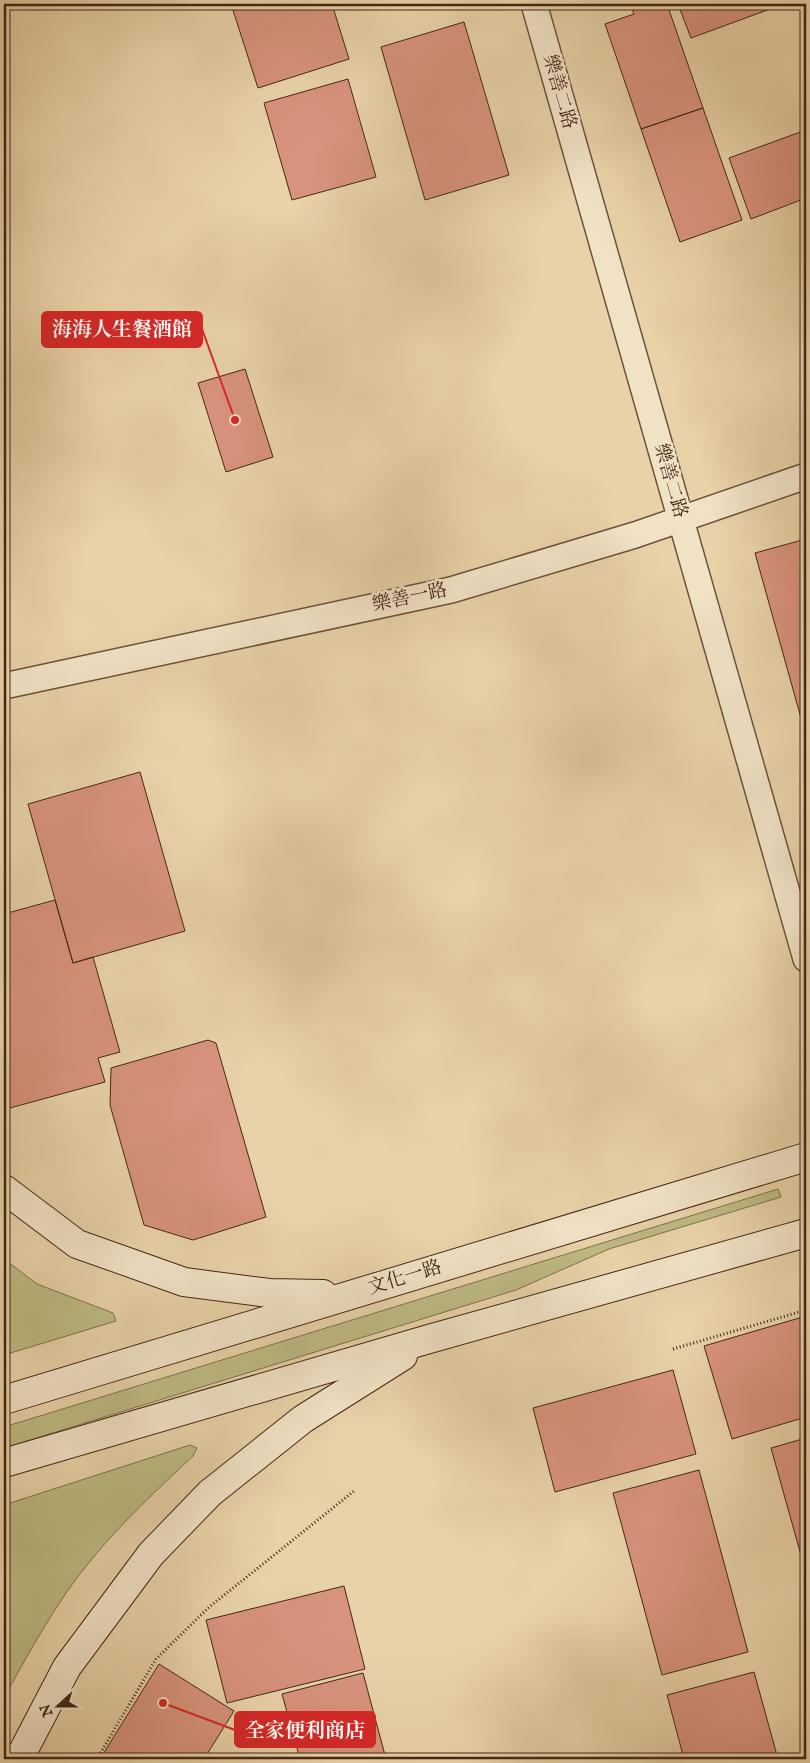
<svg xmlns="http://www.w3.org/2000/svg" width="810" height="1763" font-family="'IM FELL English','Noto Serif TC',serif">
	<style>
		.green { fill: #bdba83; stroke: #80704d }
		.building { fill: #d8937c; stroke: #432717 }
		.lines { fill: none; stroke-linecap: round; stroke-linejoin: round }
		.street-casing { stroke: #6c523b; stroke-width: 28 }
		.secondary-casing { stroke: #432717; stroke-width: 30 }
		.path { stroke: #432717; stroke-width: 3; stroke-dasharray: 1 2.5; stroke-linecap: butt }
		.street { stroke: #f1e2c6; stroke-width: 25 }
		.secondary { stroke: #f1e2c6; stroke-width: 28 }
		.labels { text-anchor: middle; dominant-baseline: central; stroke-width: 5; stroke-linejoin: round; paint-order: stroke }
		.street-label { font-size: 19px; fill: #432717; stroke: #f1e2c6 }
		.leader { fill: none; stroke: #d62828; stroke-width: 2 }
		.callout-dot { fill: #d62828; stroke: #f1e2c6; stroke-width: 2 }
		.callout { fill: #d62828; stroke: #d62828; stroke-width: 2 }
		.callout-label { font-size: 20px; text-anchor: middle; font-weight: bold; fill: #fff }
	</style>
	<rect width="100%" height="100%" fill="#e9d2a8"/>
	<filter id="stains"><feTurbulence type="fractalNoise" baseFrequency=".004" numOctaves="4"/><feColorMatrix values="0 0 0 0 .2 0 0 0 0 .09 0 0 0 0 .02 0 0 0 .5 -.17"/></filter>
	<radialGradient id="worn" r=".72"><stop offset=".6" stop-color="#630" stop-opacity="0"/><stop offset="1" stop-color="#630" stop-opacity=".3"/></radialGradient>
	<path class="green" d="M778,1189L781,1197L609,1249L516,1290L4,1448V1427Z
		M4,1259L37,1284L113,1313L116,1321L4,1355Z
		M190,1445L197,1448L193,1456C158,1489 122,1522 92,1559C57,1600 31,1650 4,1697V1505Z"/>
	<path class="building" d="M231,4H332L349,59L258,88Z
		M630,4H667L703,108L641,129L605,24L634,14Z
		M678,4H780L781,5L691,38Z
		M464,22L509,175L425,200L381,47Z
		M348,79L376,177L292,200L264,103Z
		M703,108L742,220L680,242L641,129Z
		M806,130V198L751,219L729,158Z
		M245,369L273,457L226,472L198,383Z
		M806,539V736L755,553Z
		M140,772L185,931L73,963L28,804Z
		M55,900L73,963L93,957L120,1052L98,1058L105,1082L10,1108L4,1085V914Z
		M208,1040L216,1043L266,1217L193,1240L144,1225L110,1105L111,1068Z
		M806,1316V1417L732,1439L704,1346Z
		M673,1370L696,1454L555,1492L533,1408Z
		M806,1438V1573L771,1448Z
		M699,1470L748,1652L662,1675L613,1493Z
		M344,1586L365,1669L227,1703L206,1620Z
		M159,1664L234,1711L204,1759H100Z
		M754,1672L778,1759H684L667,1695Z
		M363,1673L386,1759H300L282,1694Z"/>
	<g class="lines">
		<g class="street-casing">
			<path id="street" d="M534,4L806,959
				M4,686L451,590L635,535L806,476"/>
		</g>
		<g class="secondary-casing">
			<path id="secondary" d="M4,1189L77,1244L184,1282L269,1293L323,1294
				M4,1400L806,1157
				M4,1463L429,1339L806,1233
				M19,1759L67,1667L151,1554L210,1493L303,1419L403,1356"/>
		</g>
		<path class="path" d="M673,1349L806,1310
			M97,1759L156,1659L208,1608L354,1491"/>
		<use href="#street" class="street"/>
		<use href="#secondary" class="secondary"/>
	</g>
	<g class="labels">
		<g class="street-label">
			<text transform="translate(559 92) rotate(74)">樂善二路</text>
			<text transform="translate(670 481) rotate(74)">樂善二路</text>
			<text transform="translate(410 598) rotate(-12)">樂善一路</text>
			<text transform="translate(405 1278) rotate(-17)">文化一路</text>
		</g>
	</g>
	<path class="leader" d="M235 420L202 329M163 1703L235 1730"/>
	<g class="callout-dot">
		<circle cx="235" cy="420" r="5"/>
		<circle cx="163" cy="1703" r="5"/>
	</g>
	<g class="callout">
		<rect x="42" y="312" width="160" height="35" rx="5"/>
		<rect x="235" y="1712" width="140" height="35" rx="5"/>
	</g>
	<g class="callout-label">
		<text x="122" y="336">海海人生餐酒館</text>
		<text x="305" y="1737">全家便利商店</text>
	</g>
	<rect width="810" height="1763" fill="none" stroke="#e9d2a8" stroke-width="20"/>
	<rect x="5" y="5" width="800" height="1753" fill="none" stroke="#432717" stroke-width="2.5"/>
	<rect x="10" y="10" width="790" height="1743" fill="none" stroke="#432717"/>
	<g transform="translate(58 1706) rotate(249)" stroke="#f1e2c6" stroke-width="4" paint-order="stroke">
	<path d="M0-4L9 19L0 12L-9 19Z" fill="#432717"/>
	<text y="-8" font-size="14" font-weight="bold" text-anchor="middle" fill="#432717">N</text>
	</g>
	<rect width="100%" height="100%" filter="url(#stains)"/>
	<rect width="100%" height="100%" fill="url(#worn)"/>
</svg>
